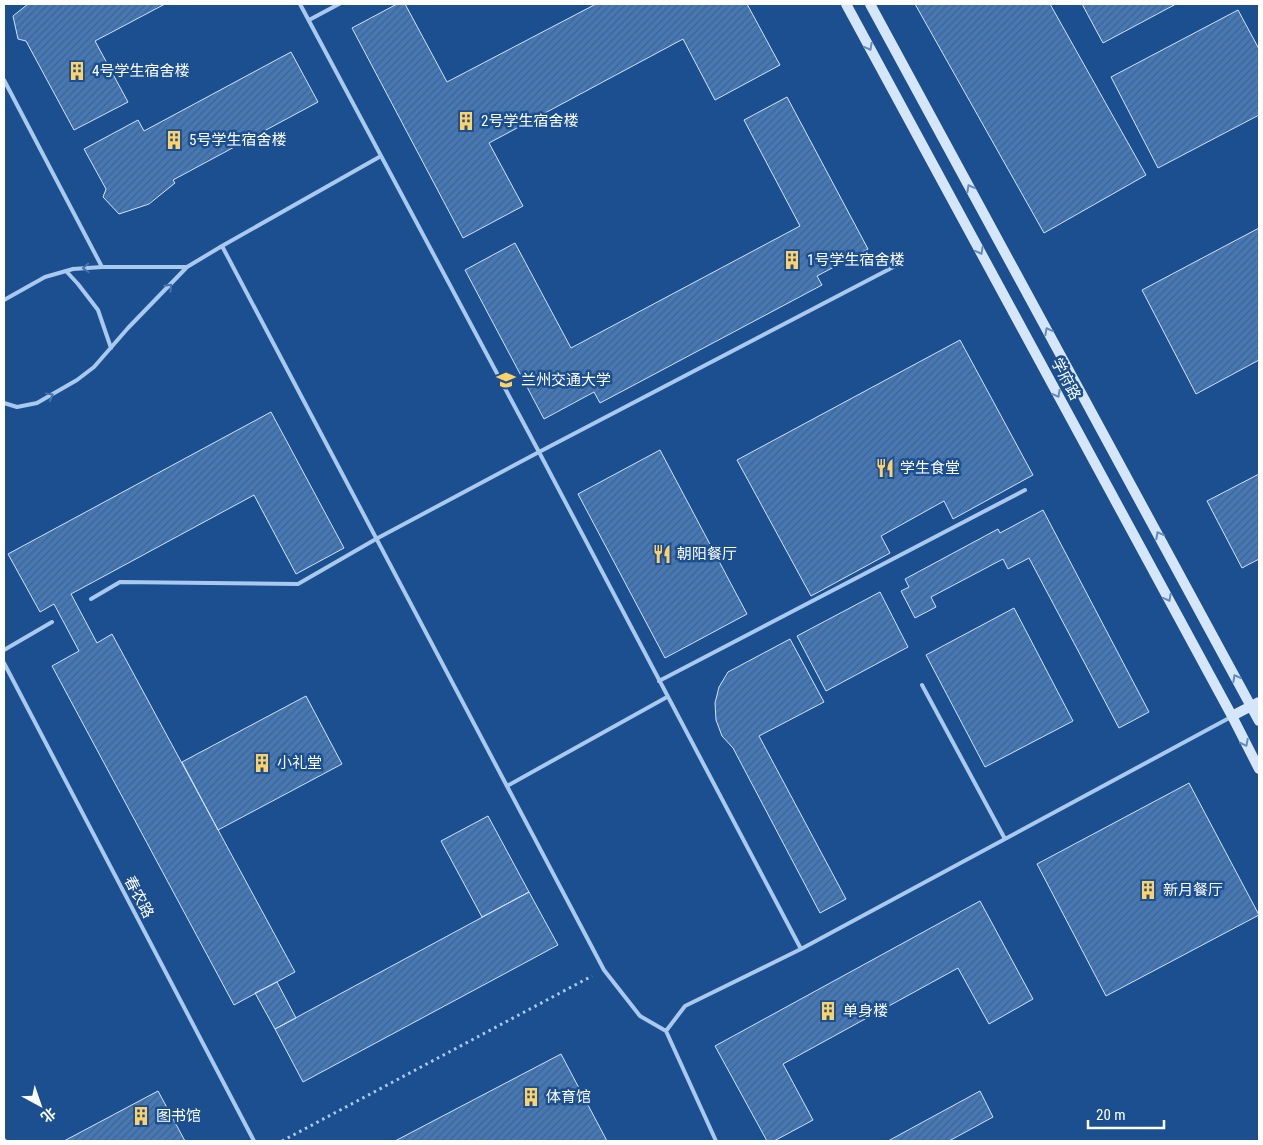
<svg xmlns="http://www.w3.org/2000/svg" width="1263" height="1145" font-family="'Roboto Condensed','Noto Sans SC',sans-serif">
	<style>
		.building { fill: url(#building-hatch); stroke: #cfe3fa }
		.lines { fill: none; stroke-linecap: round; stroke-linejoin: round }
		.path { stroke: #a9c9ee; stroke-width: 3; stroke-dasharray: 2.5 4; stroke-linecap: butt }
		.lane { stroke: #a9c9ee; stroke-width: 4 }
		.secondary { stroke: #d6e6fa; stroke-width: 10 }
		.oneway { stroke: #668bba }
		.oneway2 { stroke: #4674ac }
		.labels { text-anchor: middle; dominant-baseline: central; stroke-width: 5; stroke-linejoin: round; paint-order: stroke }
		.poi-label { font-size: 15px; fill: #fff; stroke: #1b4f8f; text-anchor: start }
		.street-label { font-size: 15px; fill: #fff; stroke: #1b4f8f }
	</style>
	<defs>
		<pattern id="building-hatch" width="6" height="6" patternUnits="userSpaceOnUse" patternTransform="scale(1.25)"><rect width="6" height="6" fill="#4478b7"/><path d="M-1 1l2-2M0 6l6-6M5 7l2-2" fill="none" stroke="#486282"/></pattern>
	</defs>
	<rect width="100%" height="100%" fill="#1b4f8f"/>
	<path class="building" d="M28,4H165L95,41L128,102L74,130L26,41L18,39L13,16Z
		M397,4H405L447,82L596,4H747L780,65L715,100L683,39L489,143L523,206L463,238L352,28Z
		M915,4H1050L1146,175L1044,233Z
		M1082,4H1176L1103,43Z
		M1238,10L1259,49V115L1158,168L1111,77Z
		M291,52L318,102L173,180L175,183L149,204L119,214L103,197L106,189L84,149L138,120L144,131Z
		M787,97L868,249L817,276L822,285L600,403L594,392L544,419L465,270L515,243L571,348L800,226L744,120Z
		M1259,228V360L1196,394L1142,290Z
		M960,340L1033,475L953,519L944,501L881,536L890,553L811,596L737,460Z
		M271,412L344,548L296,574L254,495L71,594L97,643L112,634L295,972L234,1005L52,666L79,651L54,604L40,612L8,554Z
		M660,450L747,614L665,658L578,494Z
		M1259,474V559L1242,568L1207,501Z
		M1043,510L1149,712L1119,728L1029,558L1008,569L1003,559L931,597L936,607L915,618L901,591L909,587L905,579L998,529L1000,533Z
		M880,592L908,647L826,691L797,636Z
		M1014,608L1073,721L985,767L926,655Z
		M790,639L824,702L759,736L846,899L820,913L733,748L722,736L716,720L715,703L719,687L728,672Z
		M306,696L342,764L218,830L182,762Z
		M1189,783L1259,915L1106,996L1037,864Z
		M488,816L529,892L482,917L441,841Z
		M529,892L558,945L303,1082L275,1029Z
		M980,901L1033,999L989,1024L958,968L783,1064L813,1120L774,1141H767L715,1046Z
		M277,982L296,1018L275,1029L255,993Z
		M561,1054L607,1141H395Z
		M158,1091L185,1141H64Z
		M980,1091L993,1117L949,1141H888Z"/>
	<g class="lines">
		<path class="path" d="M4,1139L6,1141
			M282,1141L592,976"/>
		<path class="lane" d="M300,4L539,452L801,949
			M309,20L339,4
			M4,80L102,267
			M222,246L604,970L640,1016L666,1031
			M66,271L78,284L98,310L111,348
			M4,300L45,277L73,269L102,267H187
			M4,403L17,407L37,403L77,380L94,367L128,328L187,267L222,246L381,156
			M91,599L120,582L298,584L376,539L539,452L901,263
			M4,650L52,622
			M4,663L254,1141
			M659,681L1025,490
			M922,685L1005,839
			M507,786L667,697
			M716,1141L666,1031L685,1006L801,949L1231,717"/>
		<path class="secondary" d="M846,4L1232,716L1259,769
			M870,4L1259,721
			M1232,716L1259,702"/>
	</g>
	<defs><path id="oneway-chevron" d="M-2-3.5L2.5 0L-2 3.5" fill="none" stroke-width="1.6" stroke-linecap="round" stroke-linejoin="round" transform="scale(1.25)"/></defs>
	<g class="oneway">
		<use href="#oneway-chevron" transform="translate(869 47) rotate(62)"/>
		<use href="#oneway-chevron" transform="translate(970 188) rotate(-118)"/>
		<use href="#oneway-chevron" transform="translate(980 251) rotate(62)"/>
		<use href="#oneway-chevron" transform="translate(1048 331) rotate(-118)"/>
		<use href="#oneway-chevron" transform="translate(1057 394) rotate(62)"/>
		<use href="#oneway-chevron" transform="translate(1159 535) rotate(-118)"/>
		<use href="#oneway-chevron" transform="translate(1168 598) rotate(62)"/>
		<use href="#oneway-chevron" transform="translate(1236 678) rotate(-118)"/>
		<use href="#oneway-chevron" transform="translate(1245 743) rotate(63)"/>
	</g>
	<g class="oneway2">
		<use href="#oneway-chevron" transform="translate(86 268) rotate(177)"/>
		<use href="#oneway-chevron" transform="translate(169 287) rotate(-46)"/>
		<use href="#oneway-chevron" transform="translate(50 396) rotate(-29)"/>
	</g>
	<defs>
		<g id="building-bare" transform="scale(1.5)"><path d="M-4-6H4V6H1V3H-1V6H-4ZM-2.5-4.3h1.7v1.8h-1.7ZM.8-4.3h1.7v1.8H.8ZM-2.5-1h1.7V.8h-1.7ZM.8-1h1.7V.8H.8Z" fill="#ffd166" stroke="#1b4f8f" stroke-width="2.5" paint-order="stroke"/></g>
		<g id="university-bare" transform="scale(1.5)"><path d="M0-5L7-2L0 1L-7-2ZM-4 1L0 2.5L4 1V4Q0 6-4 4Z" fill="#ffd166" stroke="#1b4f8f" stroke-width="2.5" paint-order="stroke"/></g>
		<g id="restaurant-bare" transform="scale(1.5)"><path d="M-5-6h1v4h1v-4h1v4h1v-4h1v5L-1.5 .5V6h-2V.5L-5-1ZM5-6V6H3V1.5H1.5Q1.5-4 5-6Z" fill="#ffd166" stroke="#1b4f8f" stroke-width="2.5" paint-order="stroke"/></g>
	</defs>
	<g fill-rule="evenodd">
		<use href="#building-bare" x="77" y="71"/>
		<use href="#building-bare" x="466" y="121"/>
		<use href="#building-bare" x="174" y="140"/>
		<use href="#building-bare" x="792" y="260"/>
		<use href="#university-bare" x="506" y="380"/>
		<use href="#restaurant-bare" x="885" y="468"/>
		<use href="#restaurant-bare" x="662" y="554"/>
		<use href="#building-bare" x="262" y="763"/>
		<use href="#building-bare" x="1148" y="890"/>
		<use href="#building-bare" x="828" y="1011"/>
		<use href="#building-bare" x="531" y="1097"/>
		<use href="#building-bare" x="141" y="1116"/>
	</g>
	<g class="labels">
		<g class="poi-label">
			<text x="92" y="71">4号学生宿舍楼</text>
			<text x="481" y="121">2号学生宿舍楼</text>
			<text x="189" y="140">5号学生宿舍楼</text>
			<text x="807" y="260">1号学生宿舍楼</text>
			<text x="521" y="380">兰州交通大学</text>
			<text x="900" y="468">学生食堂</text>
			<text x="677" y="554">朝阳餐厅</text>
			<text x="277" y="763">小礼堂</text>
			<text x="1163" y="890">新月餐厅</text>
			<text x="843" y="1011">单身楼</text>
			<text x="546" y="1097">体育馆</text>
			<text x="156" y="1116">图书馆</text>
		</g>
		<g class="street-label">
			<text transform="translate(1066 379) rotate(62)">学府路</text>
			<text transform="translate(139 897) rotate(62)">春农路</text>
		</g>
	</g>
	<rect width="1263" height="1145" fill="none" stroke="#ffffff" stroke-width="10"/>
	<g transform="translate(40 1105) rotate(140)" stroke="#1b4f8f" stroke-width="4" paint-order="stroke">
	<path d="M0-4L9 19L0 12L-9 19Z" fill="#ffffff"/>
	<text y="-8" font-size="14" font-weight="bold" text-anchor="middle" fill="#ffffff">北</text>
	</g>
	<path d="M1088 1120v8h76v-8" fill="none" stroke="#ffffff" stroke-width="2.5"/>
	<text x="1096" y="1120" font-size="15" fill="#ffffff" stroke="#1b4f8f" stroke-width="4" paint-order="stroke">20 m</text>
</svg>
